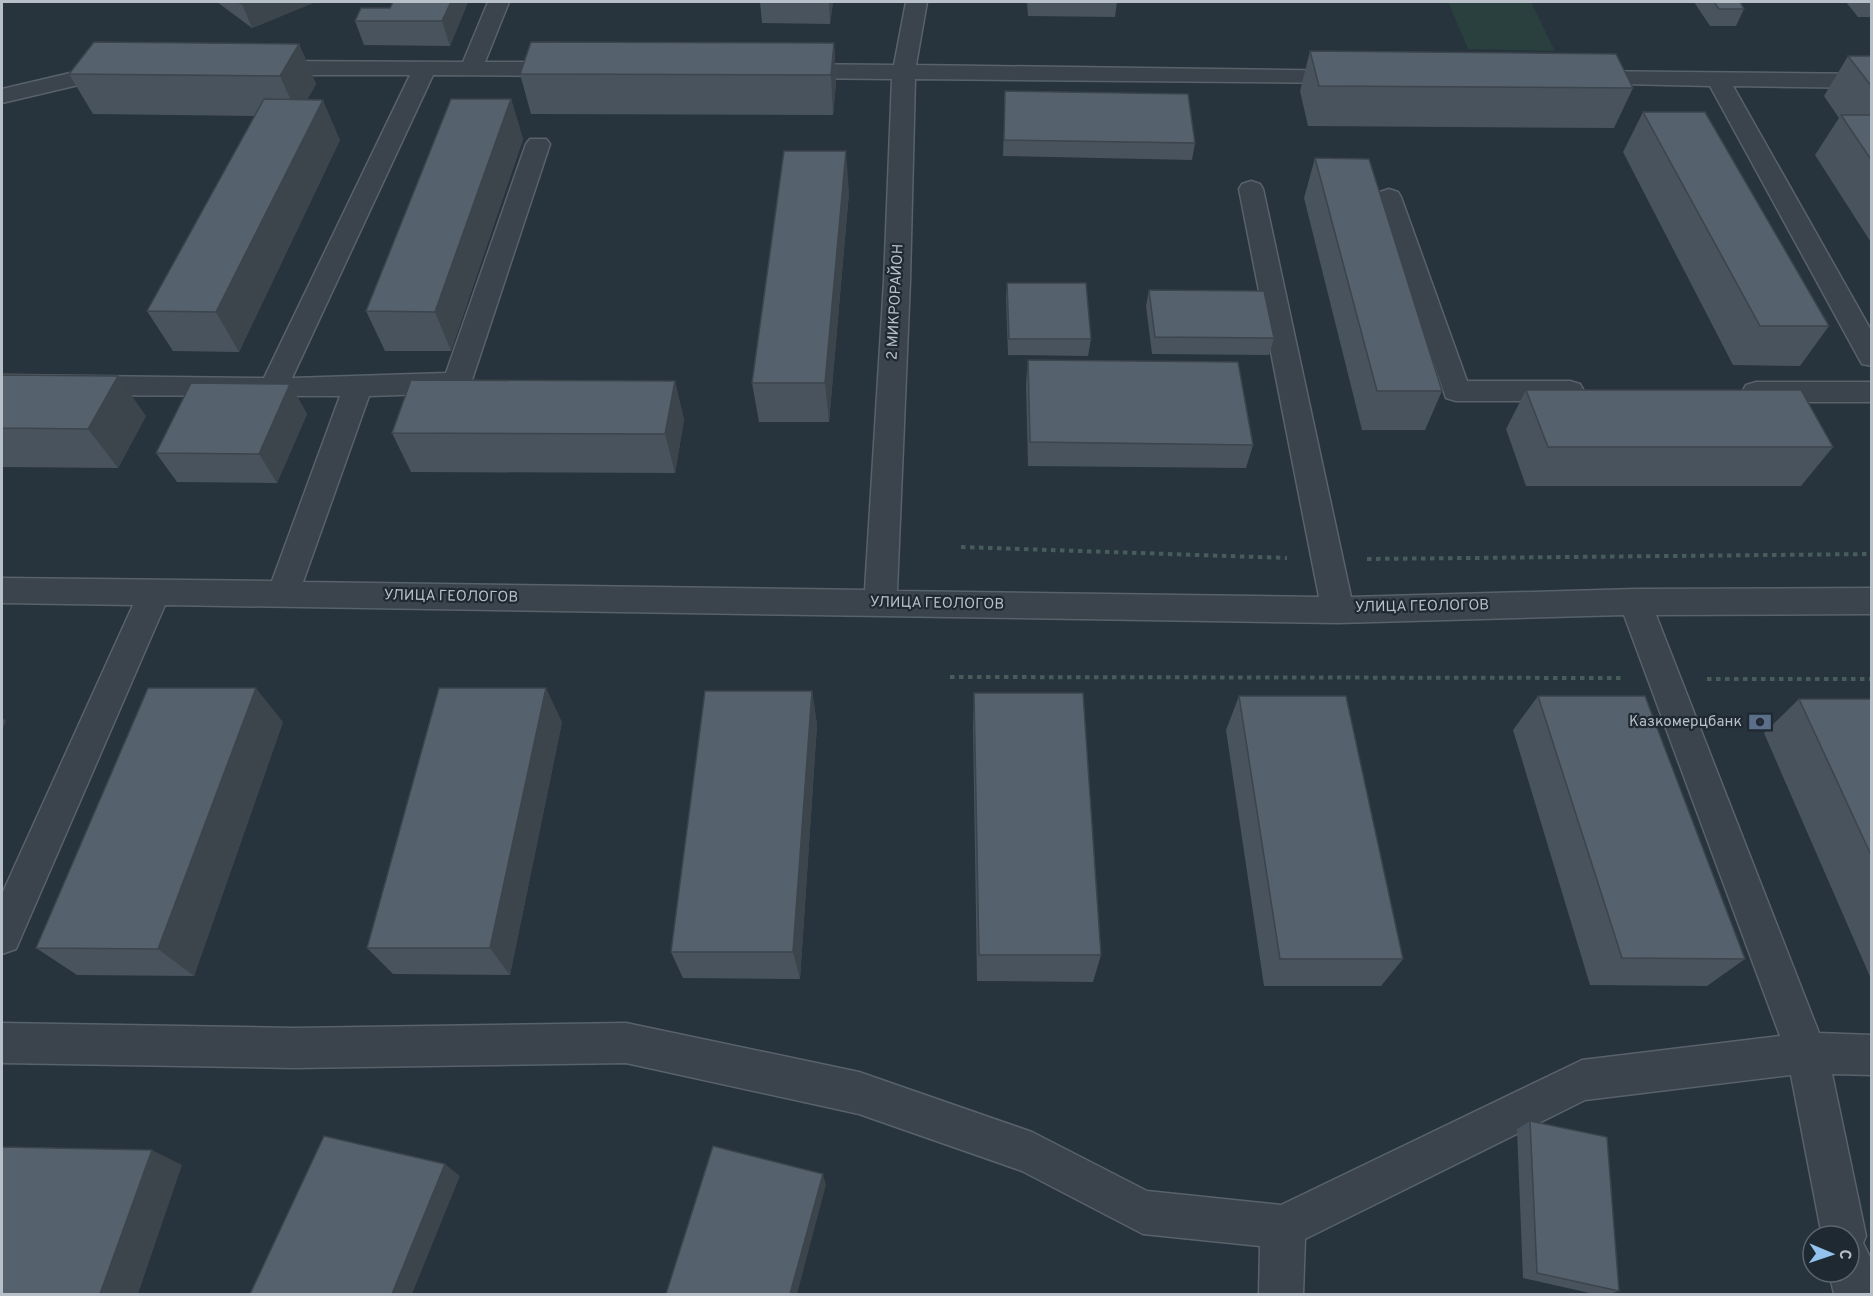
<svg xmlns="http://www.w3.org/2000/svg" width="1873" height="1296" font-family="Overpass,sans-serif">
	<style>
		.green { fill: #2a403f }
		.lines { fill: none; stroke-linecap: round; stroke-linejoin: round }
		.minor-casing { stroke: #58626b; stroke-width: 3 }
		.path { stroke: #495c5c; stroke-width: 4; stroke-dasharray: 4.5 4.5; stroke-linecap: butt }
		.minor { fill: #3b444d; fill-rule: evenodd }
		.wall { fill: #49535e }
		.shaded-wall { fill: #3c444c }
		.building { fill: #55616d; stroke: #3c444c; stroke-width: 1.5 }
		.labels { text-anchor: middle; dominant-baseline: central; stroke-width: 4.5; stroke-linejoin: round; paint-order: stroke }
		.street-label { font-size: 15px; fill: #b7bfc8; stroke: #1f2932 }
		.poi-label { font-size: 15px; fill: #b7bfc8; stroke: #1f2932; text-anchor: end }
	</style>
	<rect width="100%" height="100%" fill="#27333d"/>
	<path class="green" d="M1448,2H1531L1555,51L1468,49Z"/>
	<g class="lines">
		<g class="minor-casing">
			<path id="minor" d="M488,2H509L485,62H566L574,64L577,69L574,74L566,76L433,75L292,378L446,373L526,144L530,139H546L550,144L471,383L467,390L457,393L369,396L303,582L865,590L884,281L892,79L792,78L784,76L781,71L784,66L792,64L894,65L906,2H927L916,65L1357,71L1360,76L1357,81L1349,83L915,79L910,281L897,591L1319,597L1239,189L1242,184L1251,181L1260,184L1263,189L1351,597L1635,589L1872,588V614L1656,615L1819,1033L1872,1035V1075L1832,1074L1866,1236L1863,1243L1872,1261V1294H1834L1829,1272H1849V1236H1822L1791,1075L1585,1100L1305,1239L1303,1294H1259L1260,1246L1143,1234L1022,1171L859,1114L626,1063L294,1068L2,1063V1023L294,1028L626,1023L859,1072L1032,1132L1147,1191L1281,1205L1582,1060L1780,1036L1624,615L1338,623L165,605L16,949L2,954V894L133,605L2,603V578L272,581L340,396L2,395V375L264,378L410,75H264L256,73L253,68L256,63L264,61L463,62Z
				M117,62L125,64L128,69L125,74L2,103V89Z
				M1584,71L1872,74V88L1733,86L1872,332V366L1862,364L1858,357L1710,86L1576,83L1573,78L1576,73Z
				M1389,189L1398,192L1401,197L1467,381H1570L1580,384L1584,391L1580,398L1570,401H1456L1446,398L1377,197L1380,192Z
				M1756,382H1872V402H1756L1746,399L1742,392L1746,385Z"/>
		</g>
		<path class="path" d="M961,547L1287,558
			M1367,559L1872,554
			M950,677L1621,678
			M1707,679H1872"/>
		<use href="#minor" class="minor"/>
	</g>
	<path class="wall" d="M217,2H313V3L252,28Z
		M468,2L450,46L364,45L355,21L390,8Z
		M760,2H833L830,24L762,23Z
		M1027,2H1117L1115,17L1028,16Z
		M1694,2H1740L1744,9L1736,26H1710Z
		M1846,2H1872V17H1858Z
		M834,43L836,83L833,115L531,114L520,74Z
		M299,44L316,84L307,100L340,140L239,352L173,351L147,311L255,116L93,114L69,74Z
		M1310,51L1633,88L1614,128L1308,126L1300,91Z
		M1848,56H1872V244L1815,155L1839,118L1824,96Z
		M1005,91L1195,143L1192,160L1003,156Z
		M511,99L523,139L451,351H385L366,311Z
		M1643,112L1829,326L1800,366L1733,365L1623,152Z
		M1315,158L1442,391L1425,430H1362L1304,198Z
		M849,192L829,422H759L752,383Z
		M1007,283L1091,339L1088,356L1008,355L1006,300Z
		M1149,290L1274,338L1269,355L1152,354L1146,306Z
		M1028,360L1253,445L1246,468L1028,466L1026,384Z
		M2,375L146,416L118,468L2,467Z
		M675,381L684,420L675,473L411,472L392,433Z
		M290,384L307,414L277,483L177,482L156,453Z
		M1526,390L1833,447L1801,486H1526L1506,429Z
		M812,691L817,725L800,979L683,978L671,952Z
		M974,693L1101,955L1093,982L977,981L973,727Z
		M1239,696L1403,959L1381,986H1264L1226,730Z
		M1538,696L1745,959L1707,986L1590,985L1513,730Z
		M1799,699H1872V981L1764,733Z
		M283,722L194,976L77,975L36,948Z
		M562,722L510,975L393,974L367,948Z
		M1530,1121L1619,1291L1610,1294H1594L1523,1278L1517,1129Z"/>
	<path class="shaded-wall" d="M248,2H313V3L252,28L242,4Z
		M451,2H468L450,46L442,21Z
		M829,2H833L830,24Z
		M834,43L836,83L833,115L831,75Z
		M299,44L316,84L298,116L280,76Z
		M511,99L523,139L451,351L435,312Z
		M323,100L340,140L239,352L216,312Z
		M846,151L849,192L829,422L825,383Z
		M118,376L146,416L118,468L88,429Z
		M675,381L684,420L675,473L665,434Z
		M290,384L307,414L277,483L259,454Z
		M256,688L283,722L194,976L158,949Z
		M546,688L562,722L510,975L490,948Z
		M812,691L817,725L800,979L793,952Z
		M2,717L6,721L2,731Z
		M152,1150L182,1165L138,1294H100Z
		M445,1164L460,1176L412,1294H392Z
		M823,1174L826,1185L797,1294H790Z"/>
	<path class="building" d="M238,2H248L242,4Z
		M393,2H451L442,21H355L361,8H390Z
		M1714,2H1740L1744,9H1719Z
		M94,42L299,44L280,76L69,74Z
		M531,42L834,43L831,75L520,74Z
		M1310,51L1616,54L1633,88L1319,86Z
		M1848,56H1872V87Z
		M1005,91L1188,94L1195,143L1004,140Z
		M264,99L323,100L216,312L147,311Z
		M451,99H511L435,312L366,311Z
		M1643,112H1705L1829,326H1760Z
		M1841,115H1872V161Z
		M784,151H846L825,383H752Z
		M1315,158L1369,159L1442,391H1377Z
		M1007,283H1086L1091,339H1009Z
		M1149,290L1264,291L1274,338L1155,337Z
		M1028,360L1238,362L1253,445L1030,442Z
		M2,375L118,376L88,429L2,428Z
		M411,380L675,381L665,434L392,433Z
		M191,383L290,384L259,454L156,453Z
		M1526,390H1801L1833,447H1548Z
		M148,688H256L158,949L36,948Z
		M439,688H546L490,948H367Z
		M705,691H812L793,952H671Z
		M974,693H1083L1101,955H979Z
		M1239,696H1346L1403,959H1280Z
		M1538,696H1645L1745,959L1622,958Z
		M1799,699H1872V857Z
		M1530,1121L1607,1137L1619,1291L1537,1273Z
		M324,1136L445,1164L392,1294H250Z
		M713,1146L823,1174L790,1294H666Z
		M2,1147L152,1150L100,1294H2Z"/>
	<defs>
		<g id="bank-bare" transform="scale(1.8)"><path d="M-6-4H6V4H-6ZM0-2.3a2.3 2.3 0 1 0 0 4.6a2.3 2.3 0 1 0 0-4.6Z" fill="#5c6f8a" stroke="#1f2932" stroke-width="2.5" paint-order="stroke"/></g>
	</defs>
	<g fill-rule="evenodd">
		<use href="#bank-bare" x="1760" y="722"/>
	</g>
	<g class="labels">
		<g class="street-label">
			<text transform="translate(896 302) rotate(-87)">2 МИКРОРАЙОН</text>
			<text transform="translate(451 597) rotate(1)">УЛИЦА ГЕОЛОГОВ</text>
			<text transform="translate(937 604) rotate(1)">УЛИЦА ГЕОЛОГОВ</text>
			<text transform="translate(1422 607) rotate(-1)">УЛИЦА ГЕОЛОГОВ</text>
		</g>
		<g class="poi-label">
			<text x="1742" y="722">Казкомерцбанк</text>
		</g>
	</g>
	<rect width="1873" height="1296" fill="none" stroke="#b7bfc8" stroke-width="6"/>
	<g transform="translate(1831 1254) rotate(92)"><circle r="28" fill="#1f2932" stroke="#5c656e" stroke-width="1.5"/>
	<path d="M0-4.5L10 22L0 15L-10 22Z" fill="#94c2ef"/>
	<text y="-9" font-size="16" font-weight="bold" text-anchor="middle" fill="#b7bfc8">С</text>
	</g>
</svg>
